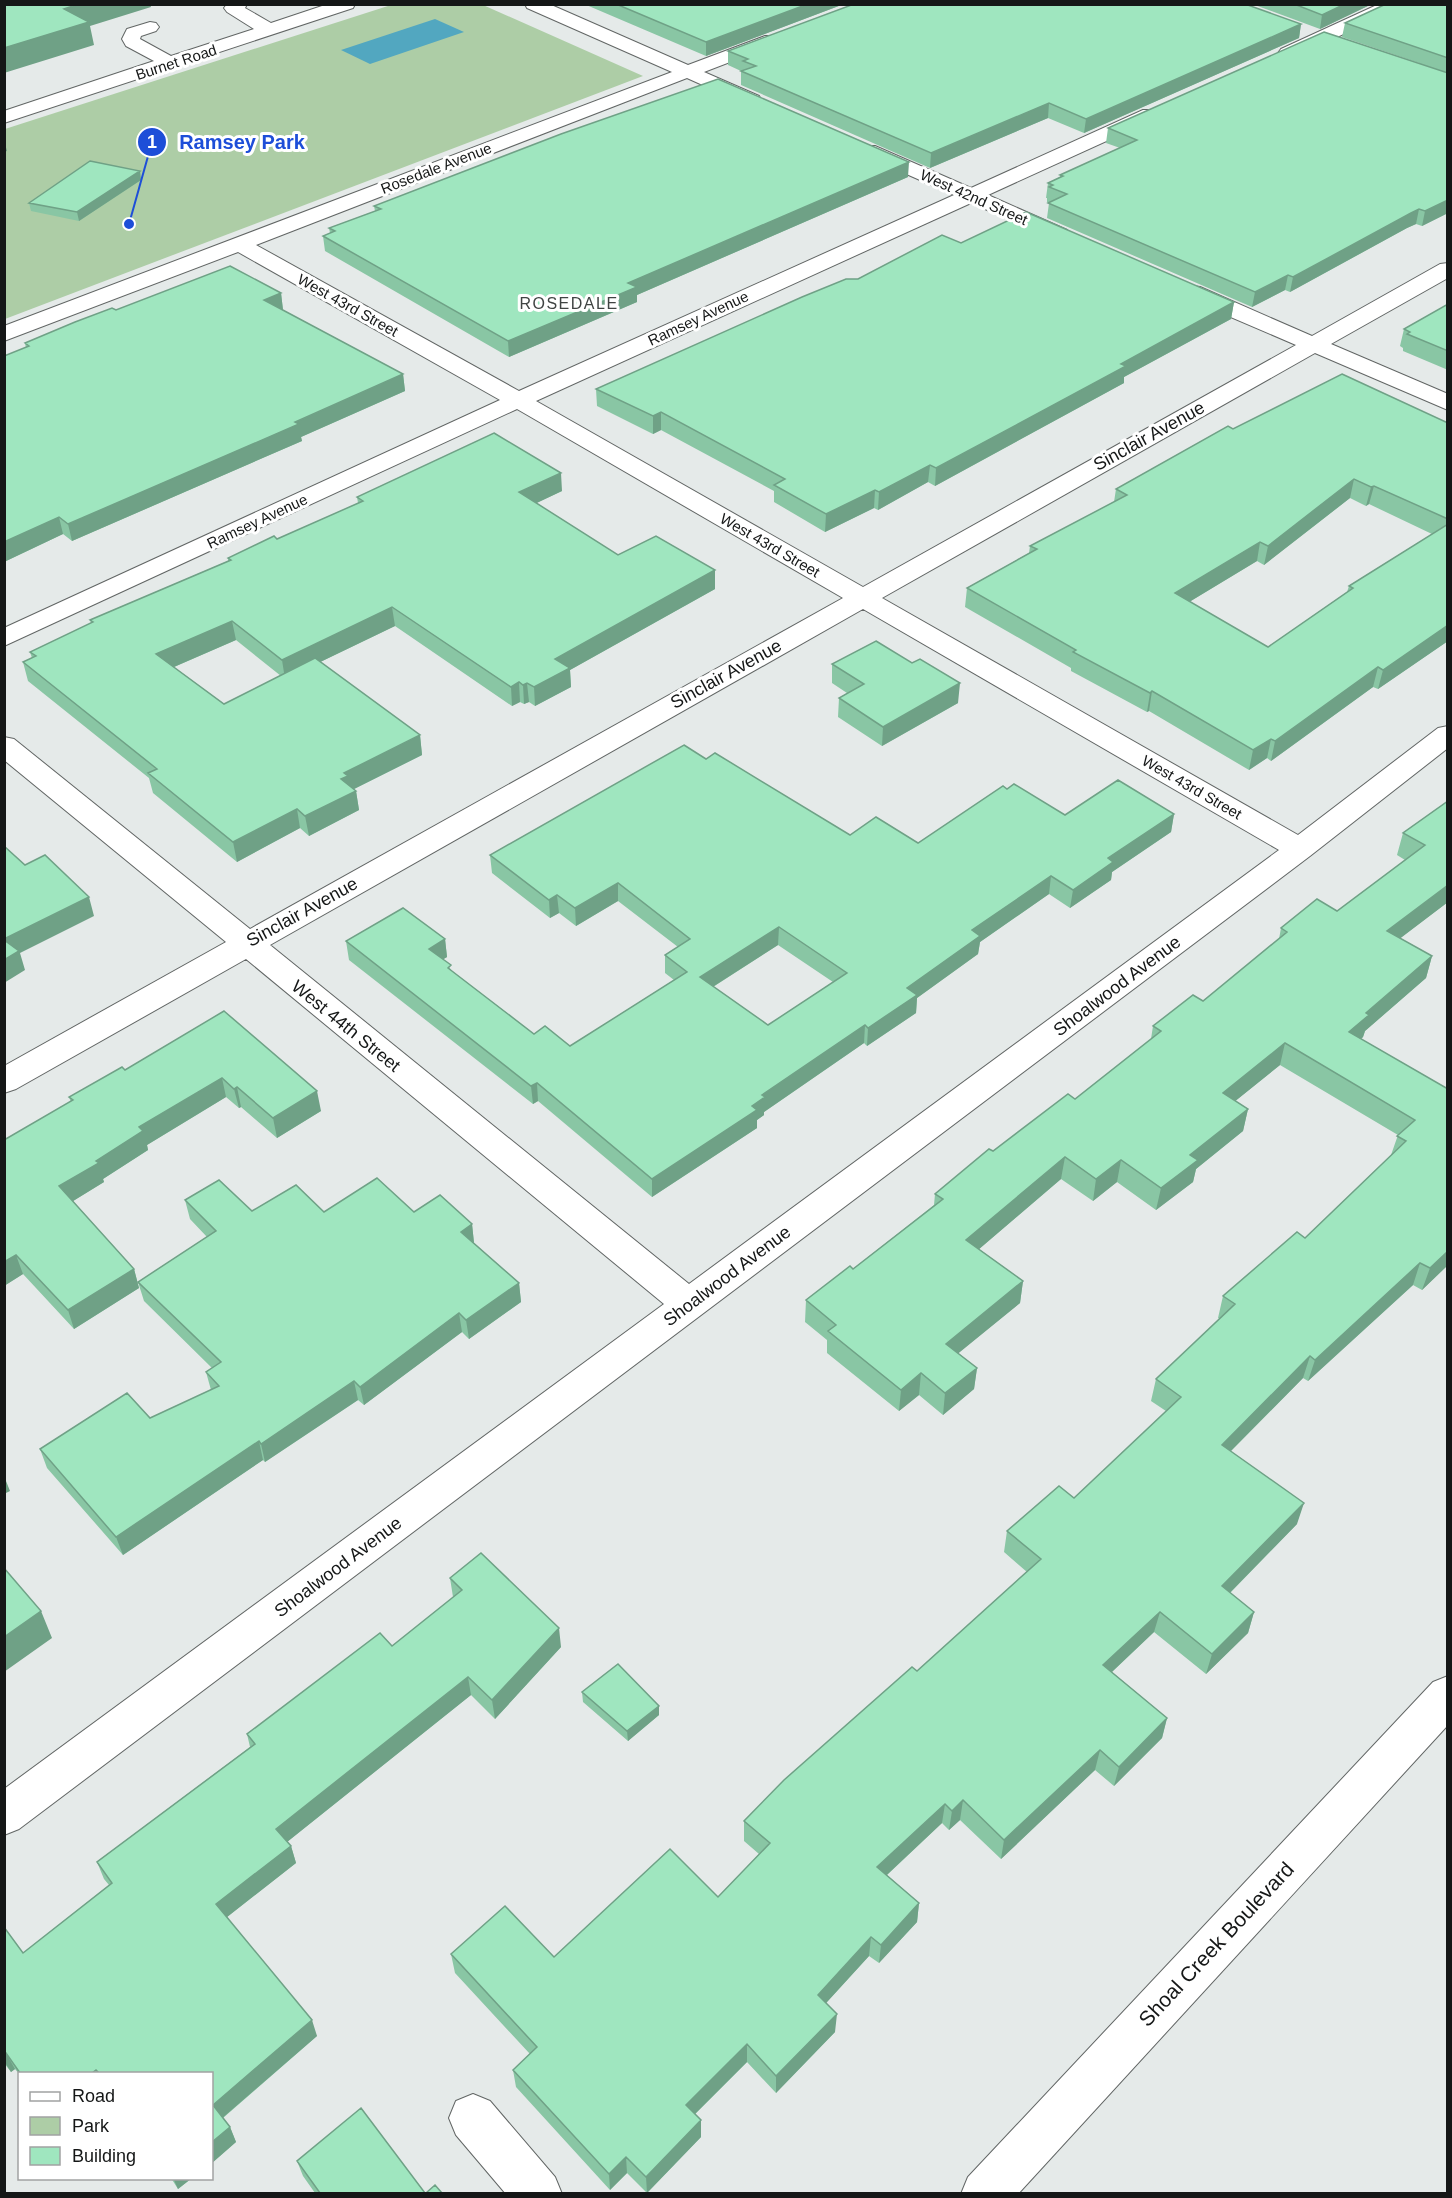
<svg xmlns="http://www.w3.org/2000/svg" width="1452" height="2198" font-family="Arial,sans-serif">
	<style>
		.green { fill: #adcda6 }
		.water { fill: #52a7c0 }
		.lines { fill: none; stroke-linecap: round; stroke-linejoin: round }
		.minor-casing { stroke: #626665; stroke-width: 2 }
		.minor { fill: #fff; fill-rule: evenodd }
		.wall { fill: #89c6a4; fill-rule: evenodd }
		.shaded-wall { fill: #6fa186 }
		.building { fill: #9fe6bf; stroke: #6fa186; stroke-width: 1.5; fill-rule: evenodd }
		.labels { text-anchor: middle; dominant-baseline: central; stroke-width: 6; stroke-linejoin: round; paint-order: stroke }
		.far-street-label { font-size: 15px; fill: #151717; stroke: #fff }
		.far-neighbourhood-label { font-size: 16px; letter-spacing: 1.5px; fill: #404443; stroke: #fff }
		.street-label { font-size: 18px; fill: #151717; stroke: #fff }
		.near-street-label { font-size: 21px; fill: #151717; stroke: #fff }
		.leader { fill: none; stroke: #1d4ed8; stroke-width: 2 }
		.callout-dot { fill: #1d4ed8; stroke: #fff; stroke-width: 2 }
		.mark-label { font-size: 18px; text-anchor: middle; font-weight: bold; fill: #fff }
		.callout-label { font-size: 20px; text-anchor: middle; font-weight: bold; fill: #1d4ed8; stroke: #fff; stroke-width: 6; stroke-linejoin: round; paint-order: stroke }
	</style>
	<rect width="100%" height="100%" fill="#e5eae9"/>
	<path class="green" d="M391,5H483L643,76L5,319V129Z"/>
	<path class="water" d="M435,19L464,32L370,64L341,50Z"/>
	<g class="lines">
		<g class="minor-casing">
			<path id="minor" d="M227,4H247L245,8L271,23L328,4H355L353,8L4,123V111L154,61L126,46L122,39L127,29L150,22L156,23L159,27L156,31L141,36L140,39L171,56L254,29L227,12L224,8Z
				M525,4H549L688,65L765,36H777L780,40L777,44L704,72L759,96L761,100L759,104H745L687,78L256,245L519,391L954,195L861,154L858,150L861,146H875L971,188L1143,110H1157L1160,114L1157,118L988,195L1067,230L1070,234L1067,238L1060,240L1053,238L971,203L536,401L863,587L1296,345L1184,297L1181,292L1184,287L1192,286L1200,287L1312,336L1440,264L1448,263V278L1331,344L1448,394V410L1315,353L882,598L1298,835L1438,728L1448,726V748L1310,856L19,1829L4,1835V1789L664,1304L246,959L16,1089L4,1093V1066L226,942L4,760V737L14,739L250,929L843,598L517,409L4,646V628L500,400L238,252L4,341V326L672,72L527,8ZM863,609L1279,850L689,1284L270,945Z
				M1379,4H1403L1401,8L1293,57H1281L1278,53L1281,49Z
				M1448,1676V1725L1018,2194H961L968,2177L1433,1682Z
				M473,2094L490,2101L555,2177L562,2194H506L456,2135L449,2118L456,2101Z"/>
		</g>
		<use href="#minor" class="minor"/>
	</g>
	<path class="wall" d="M584,4H844L706,56Z
		M1252,4H1372L1320,29Z
		M1448,4V213L1422,226L1416,224L1407,228L1290,292L1285,290L1252,307L1047,218L1049,203L1047,202V198H1046L1048,183L1060,177V175L1120,148L1106,143L1108,128L1419,63L1342,37L1345,23Z
		M1301,24L1299,38L1084,133L1048,118L930,168L741,85V71L728,65V51Z
		M140,171L141,180L79,221L31,211L29,203Z
		M908,177L637,295V302L509,357L325,251L323,236L330,233L329,228L375,211L374,206Z
		M961,243L1234,302L1231,319L1124,377V383L935,486L928,482L878,510L874,508L825,532L774,502V491L661,430L653,434L597,406L596,389L858,279Z
		M281,293L283,310L403,374L405,391L301,437L302,441L72,541L63,534L4,562V356L26,348L25,343L116,310Z
		M1448,304V370L1403,351V348L1400,346L1404,329Z
		M1448,423V641L1378,689L1373,687L1271,761L1267,758L1249,770L1149,711L1147,712L1071,671V668L965,607L967,588L1029,553L1030,546L1114,502L1116,489L1233,429ZM1350,498L1366,506L1369,504L1432,534L1349,586L1347,592L1268,647L1189,602L1257,561L1264,565Z
		M562,491L536,503L618,555L715,570V589L570,670L571,687L535,706L529,702L524,704L520,702L512,706L395,626L320,662L420,735L422,755L354,789L356,791L359,810L309,836L300,828L237,862L153,793L149,778L28,681L23,662L32,658L30,652L91,623L90,620L228,561V558L277,539L358,503L357,497ZM236,640L281,676L224,704L174,667Z
		M912,663L958,703L882,746L838,717L839,698L847,693L832,683V664Z
		M706,759L850,835L918,843L1007,789L1065,815L1174,814L1171,832L1112,872L1111,880L1070,908L1049,894L980,942L978,954L917,998L916,1013L867,1046L864,1043L764,1112V1115L757,1120V1128L652,1197L538,1101L533,1104L349,960L346,941L445,939L447,957L443,959L452,971L534,1034L570,1046L674,980L665,973V955L678,947L618,901L576,926L559,913L550,918L492,873L490,855ZM778,945L833,982L768,1025L713,987Z
		M1448,801V902L1400,938L1432,956L1426,978L1365,1031L1363,1037L1361,1039L1448,1089V1265L1422,1290L1413,1285L1308,1381L1303,1378L1231,1451L1297,1524L1230,1593L1254,1612L1248,1633L1206,1674L1154,1632L1112,1672L1167,1718L1162,1738L1114,1786L1095,1770L1001,1859L960,1820L949,1830L942,1823L887,1875L919,1903L917,1922L879,1963L869,1956L826,2003L835,2032L776,2093L747,2062L695,2114L701,2120V2137L647,2193L627,2173L610,2190L516,2087L513,2070L530,2054L455,1973L451,1954L554,1957L718,1897L759,1854L744,1841V1821L917,1671L1027,1572L1004,1552L1007,1531L1074,1498L1166,1411L1151,1401L1156,1379L1220,1319L1218,1318L1223,1296L1305,1238L1391,1155L1398,1135L1280,1065L1235,1101L1248,1109L1243,1131L1196,1169L1193,1182L1156,1210L1117,1182L1093,1201L1061,1179L979,1249L1023,1281L1020,1303L958,1353L977,1368L974,1389L943,1415L919,1395L899,1411L827,1353V1340L805,1322L806,1300L853,1269L934,1205L935,1194L993,1151L1075,1099L1151,1039L1153,1026L1203,1001L1279,939L1281,928L1337,911L1405,860L1397,855L1403,833Z
		M224,1011L321,1111L277,1138L241,1107L239,1108L226,1097L147,1145L148,1150L103,1179L104,1182L73,1201L134,1269L139,1288L74,1329L23,1274L4,1286V1140L71,1102L69,1097L125,1070Z
		M185,1200L252,1211L414,1212L472,1224L474,1243L519,1283L521,1302L469,1339L462,1332L364,1405L358,1400L265,1462L263,1460L123,1555L47,1468L40,1449L150,1418L211,1390L206,1372L212,1368L144,1301L138,1282L207,1237L190,1219Z
		M450,1578L561,1647L495,1719L471,1695L287,1842L291,1846L296,1863L227,1917L317,2036L223,2118L230,2127L236,2142L212,2163V2073H20V2075L15,2069L11,2072L4,2063V1927L23,1953L109,1885L104,1879L97,1862L250,1747L247,1734L392,1646L453,1597Z
		M582,1692L659,1715L628,1741L583,1702Z
		M297,2161L425,2193H315L303,2176Z
		M171,2178H192L178,2189Z"/>
	<path class="shaded-wall" d="M79,4H150L151,7L90,26L94,45L4,73V48L64,9Z
		M808,4H844L706,56V42Z
		M1345,4H1372L1320,29L1322,15Z
		M1301,24L1299,38L1084,133L1086,119Z
		M1049,103L1048,118L930,168L931,153Z
		M4,140L7,151L4,152Z
		M909,162L908,177L637,295V302L509,357L508,341L628,283Z
		M140,171L141,180L79,221L77,212Z
		M1448,200V213L1422,226L1425,211Z
		M1419,209L1416,224L1407,228L1290,292L1293,277L1411,213Z
		M1288,275L1285,290L1252,307L1255,292Z
		M281,293L283,310L264,300Z
		M1234,302L1231,319L1124,377V383L935,486L936,468L1121,364Z
		M403,374L405,391L301,437L302,441L72,541L68,524Z
		M661,412V430L653,434V416Z
		M930,465L928,482L878,510L879,492Z
		M561,473L562,491L520,511L519,492Z
		M1354,479L1350,498L1264,565L1268,546Z
		M1374,486L1369,504L1366,506L1371,487Z
		M875,490L874,508L825,532L826,514Z
		M59,517L63,534L4,562V542Z
		M1260,542L1257,561L1171,613L1175,593Z
		M715,570V589L570,670L571,687L535,706L534,687L555,659Z
		M392,607L395,626L285,679L282,660Z
		M232,621L236,640L160,673L156,654Z
		M1448,625V641L1378,689L1383,670Z
		M1378,667L1373,687L1271,761L1275,741Z
		M519,682L520,702L512,706L511,687Z
		M527,683L529,702L524,704L523,685Z
		M960,683L958,703L882,746L883,727Z
		M1152,691L1149,711L1147,712L1150,693Z
		M420,735L422,755L350,791H356L359,810L309,836L305,816L341,779L344,773Z
		M1271,739L1267,758L1249,770L1253,750Z
		M297,809L300,828L237,862L233,842Z
		M1174,814L1171,832L1112,872L1111,880L1070,908L1073,890L1108,858Z
		M1051,876L1049,894L980,942L978,954L917,998L916,1013L867,1046L868,1028L907,988L972,930Z
		M618,883V901L576,926L575,908Z
		M1448,885V902L1381,953L1387,931Z
		M557,895L559,913L550,918L549,900Z
		M89,897L94,916L20,953L25,970L4,983V939Z
		M779,927L778,945L700,995V977Z
		M445,939L447,957L431,967L429,949Z
		M1432,956L1426,978L1365,1031L1363,1037L1343,1055L1349,1032L1366,1013Z
		M865,1025L864,1043L764,1112V1115L757,1120V1128L652,1197V1179L752,1106L762,1095Z
		M1285,1043L1280,1065L1218,1115L1223,1093Z
		M222,1078L226,1097L147,1145L148,1150L103,1179L104,1182L65,1206L59,1186L96,1161L139,1127Z
		M537,1083L538,1101L533,1104L531,1086Z
		M237,1087L241,1107L239,1108L234,1089Z
		M317,1091L321,1111L277,1138L273,1118Z
		M1248,1109L1243,1131L1196,1169L1193,1182L1156,1210L1161,1188L1190,1155Z
		M1065,1157L1061,1179L964,1262L966,1240Z
		M1121,1160L1117,1182L1093,1201L1096,1179Z
		M472,1224L474,1243L461,1232Z
		M1448,1251V1265L1422,1290L1430,1268Z
		M16,1255L23,1274L4,1286V1262Z
		M1420,1263L1413,1285L1308,1381L1315,1360Z
		M134,1269L139,1288L74,1329L68,1310Z
		M1023,1281L1020,1303L944,1365L946,1344Z
		M519,1283L521,1302L469,1339L466,1320Z
		M459,1313L462,1332L364,1405L360,1387Z
		M1310,1356L1303,1378L1216,1466L1222,1445Z
		M977,1368L974,1389L943,1415L945,1393Z
		M921,1373L919,1395L899,1411L901,1390Z
		M354,1381L358,1400L265,1462L261,1444Z
		M259,1441L263,1460L123,1555L116,1537Z
		M4,1476L10,1491L4,1494Z
		M1304,1503L1297,1524L1216,1607L1222,1586Z
		M41,1611L52,1638L4,1672V1637Z
		M1160,1612L1154,1632L1098,1685L1103,1665Z
		M1254,1612L1248,1633L1206,1674L1212,1654Z
		M559,1628L561,1647L495,1719L492,1700Z
		M468,1677L471,1695L282,1846L276,1829Z
		M659,1706V1715L628,1741L627,1731Z
		M1167,1718L1162,1738L1114,1786L1119,1767Z
		M1100,1750L1095,1770L1001,1859L1004,1840Z
		M963,1800L960,1820L949,1830L952,1811Z
		M945,1804L942,1823L875,1886L877,1867Z
		M291,1846L296,1863L222,1921L216,1904Z
		M919,1903L917,1922L879,1963L881,1945Z
		M871,1937L869,1956L817,2013L818,1995Z
		M837,2014L835,2032L776,2093V2076Z
		M312,2020L317,2036L220,2120L213,2105Z
		M747,2044V2062L687,2122L686,2105Z
		M6,2053L15,2069L11,2072L4,2061V2054Z
		M701,2120V2137L647,2193L646,2177Z
		M230,2127L236,2142L212,2163V2142Z
		M626,2157L627,2173L610,2190L609,2174Z
		M173,2178H192L178,2189Z"/>
	<path class="building" d="M4,4H79L64,9L89,22L4,48Z
		M616,4H808L706,42Z
		M854,4H1245L1301,24L1086,119L1049,103L931,153L741,71L756,66L743,61L748,59L728,51Z
		M1294,4H1345L1322,15Z
		M1386,4H1448V58L1345,23Z
		M1324,32L1448,73V200L1425,211L1419,209L1411,213L1293,277L1288,275L1255,292L1048,203L1067,194L1049,187L1053,185L1048,183L1063,176L1060,175L1137,140L1108,128Z
		M718,79L909,162L628,283L637,287L508,341L323,236L335,231L329,228L381,209L374,206L561,134Z
		M90,161L140,171L77,212L29,203Z
		M1026,212L1234,302L1121,364L1126,366L936,468L930,465L879,492L875,490L826,514L774,485L785,479L661,412L653,416L596,389L802,297L846,279H858L942,235L961,243Z
		M230,266L281,293L264,300L403,374L295,422L299,424L68,524L59,517L4,542V356L29,346L25,343L75,322L112,308L116,310Z
		M1448,304V351L1407,334L1410,332L1404,329Z
		M1342,374L1448,423V519L1374,486L1371,487L1354,479L1268,546L1260,542L1175,593L1268,647L1353,588L1349,586L1448,524V625L1383,670L1378,667L1275,741L1271,739L1253,750L1152,691L1150,693L1073,652L1076,650L967,588L1037,549L1030,546L1127,495L1116,489L1228,426L1233,429Z
		M494,433L561,473L519,492L618,555L656,536L715,570L555,659L570,668L534,687L527,683L523,685L519,682L511,687L392,607L282,660L232,621L156,654L224,704L315,658L420,735L344,773L348,776L341,779L356,791L305,816L297,809L233,842L148,773L157,769L23,662L36,656L30,652L93,622L90,620L231,560L228,558L274,536L277,539L363,501L357,497Z
		M876,641L912,663L920,659L960,683L883,727L839,698L864,684L832,664Z
		M684,745L706,759L715,753L850,835L876,817L918,843L1003,786L1007,789L1014,784L1065,815L1118,780L1174,814L1108,858L1113,862L1073,890L1051,876L972,930L980,936L907,988L917,995L868,1028L865,1025L762,1095L765,1097L752,1106L757,1110L652,1179L537,1083L531,1086L346,941L403,908L445,939L429,949L451,965L448,968L534,1034L545,1026L570,1046L687,972L665,955L690,939L618,883L575,908L557,895L549,900L490,855ZM779,927L847,973L768,1025L700,977Z
		M1448,801V885L1387,931L1432,956L1366,1013L1369,1015L1349,1032L1448,1089V1251L1430,1268L1420,1263L1315,1360L1310,1356L1222,1445L1304,1503L1222,1586L1254,1612L1212,1654L1160,1612L1103,1665L1167,1718L1119,1767L1100,1750L1004,1840L963,1800L952,1811L945,1804L877,1867L919,1903L881,1945L871,1937L818,1995L837,2014L776,2076L747,2044L686,2105L701,2120L646,2177L626,2157L609,2174L513,2070L537,2047L451,1954L505,1906L554,1957L670,1849L718,1897L770,1843L744,1821L784,1780L912,1667L917,1671L1041,1559L1007,1531L1059,1486L1074,1498L1181,1397L1156,1379L1235,1304L1223,1296L1297,1232L1305,1238L1406,1141L1397,1136L1415,1120L1285,1043L1223,1093L1248,1109L1190,1155L1198,1160L1161,1188L1121,1160L1096,1179L1065,1157L966,1240L1023,1281L946,1344L977,1368L945,1393L921,1373L901,1390L828,1331L836,1325L806,1300L850,1266L853,1269L943,1199L935,1194L989,1149L993,1151L1068,1094L1075,1099L1161,1031L1153,1026L1193,995L1203,1001L1287,932L1281,928L1317,899L1337,911L1425,845L1403,833Z
		M4,846L25,865L45,855L89,897L4,939Z
		M4,940L19,951L4,960Z
		M224,1011L317,1091L273,1118L237,1087L234,1089L222,1078L139,1127L143,1131L96,1161L99,1163L59,1186L134,1269L68,1310L16,1255L4,1262V1140L73,1100L69,1097L122,1067L125,1070Z
		M377,1178L414,1212L440,1195L472,1224L461,1232L519,1283L466,1320L459,1313L360,1387L354,1381L261,1444L259,1441L116,1537L40,1449L127,1393L150,1418L219,1386L206,1372L221,1362L138,1282L216,1231L185,1200L219,1180L252,1211L296,1185L324,1212Z
		M481,1553L559,1628L492,1700L468,1677L276,1829L291,1846L216,1904L312,2020L213,2105L230,2127L212,2142V2073H99L96,2070L92,2073H20L6,2053L4,2054V1927L23,1953L112,1883L97,1862L255,1744L247,1734L380,1633L392,1646L462,1590L450,1578Z
		M4,1568L41,1611L4,1637Z
		M618,1664L659,1706L627,1731L582,1692Z
		M361,2108L425,2193H320L297,2161Z
		M435,2185L442,2193H426Z"/>
	<g class="labels">
		<g class="far-street-label">
			<text transform="translate(176 62) rotate(-18)">Burnet Road</text>
			<text transform="translate(436 168) rotate(-21)">Rosedale Avenue</text>
			<text transform="translate(974 197) rotate(24)">West 42nd Street</text>
			<text transform="translate(348 305) rotate(29)">West 43rd Street</text>
			<text transform="translate(698 318) rotate(-25)">Ramsey Avenue</text>
			<text transform="translate(257 521) rotate(-25)">Ramsey Avenue</text>
			<text transform="translate(770 545) rotate(30)">West 43rd Street</text>
			<text transform="translate(1192 787) rotate(30)">West 43rd Street</text>
		</g>
		<g class="far-neighbourhood-label">
			<text x="569" y="303">ROSEDALE</text>
		</g>
		<g class="street-label">
			<text transform="translate(1149 436) rotate(-29)">Sinclair Avenue</text>
			<text transform="translate(726 674) rotate(-29)">Sinclair Avenue</text>
			<text transform="translate(302 912) rotate(-29)">Sinclair Avenue</text>
			<text transform="translate(1117 986) rotate(-37)">Shoalwood Avenue</text>
			<text transform="translate(346 1026) rotate(39)">West 44th Street</text>
			<text transform="translate(727 1276) rotate(-37)">Shoalwood Avenue</text>
			<text transform="translate(338 1567) rotate(-37)">Shoalwood Avenue</text>
		</g>
		<g class="near-street-label">
			<text transform="translate(1216 1944) rotate(-47)">Shoal Creek Boulevard</text>
		</g>
	</g>
	<path class="leader" d="M129 224L152 142"/>
	<g class="callout-dot">
		<circle cx="129" cy="224" r="6"/>
		<circle cx="152" cy="142" r="15"/>
	</g>
	<g class="mark-label">
		<text x="152" y="148">1</text>
	</g>
	<g class="callout-label">
		<text x="242" y="149">Ramsey Park</text>
	</g>
	<rect width="1452" height="2198" fill="none" stroke="#151717" stroke-width="12"/>
	<rect x="18" y="2072" width="195" height="108" fill="#ffffff" stroke="#a1a2a2" stroke-width="1.5"/>
	<rect x="30" y="2092" width="30" height="9" fill="#ffffff" stroke="#a1a2a2" stroke-width="1.5"/>
	<text x="72" y="2102" font-size="18" fill="#151717">Road</text>
	<rect x="30" y="2117" width="30" height="18" fill="#adcda6" stroke="#a1a2a2" stroke-width="1.5"/>
	<text x="72" y="2132" font-size="18" fill="#151717">Park</text>
	<rect x="30" y="2147" width="30" height="18" fill="#9fe6bf" stroke="#a1a2a2" stroke-width="1.5"/>
	<text x="72" y="2162" font-size="18" fill="#151717">Building</text>
</svg>
